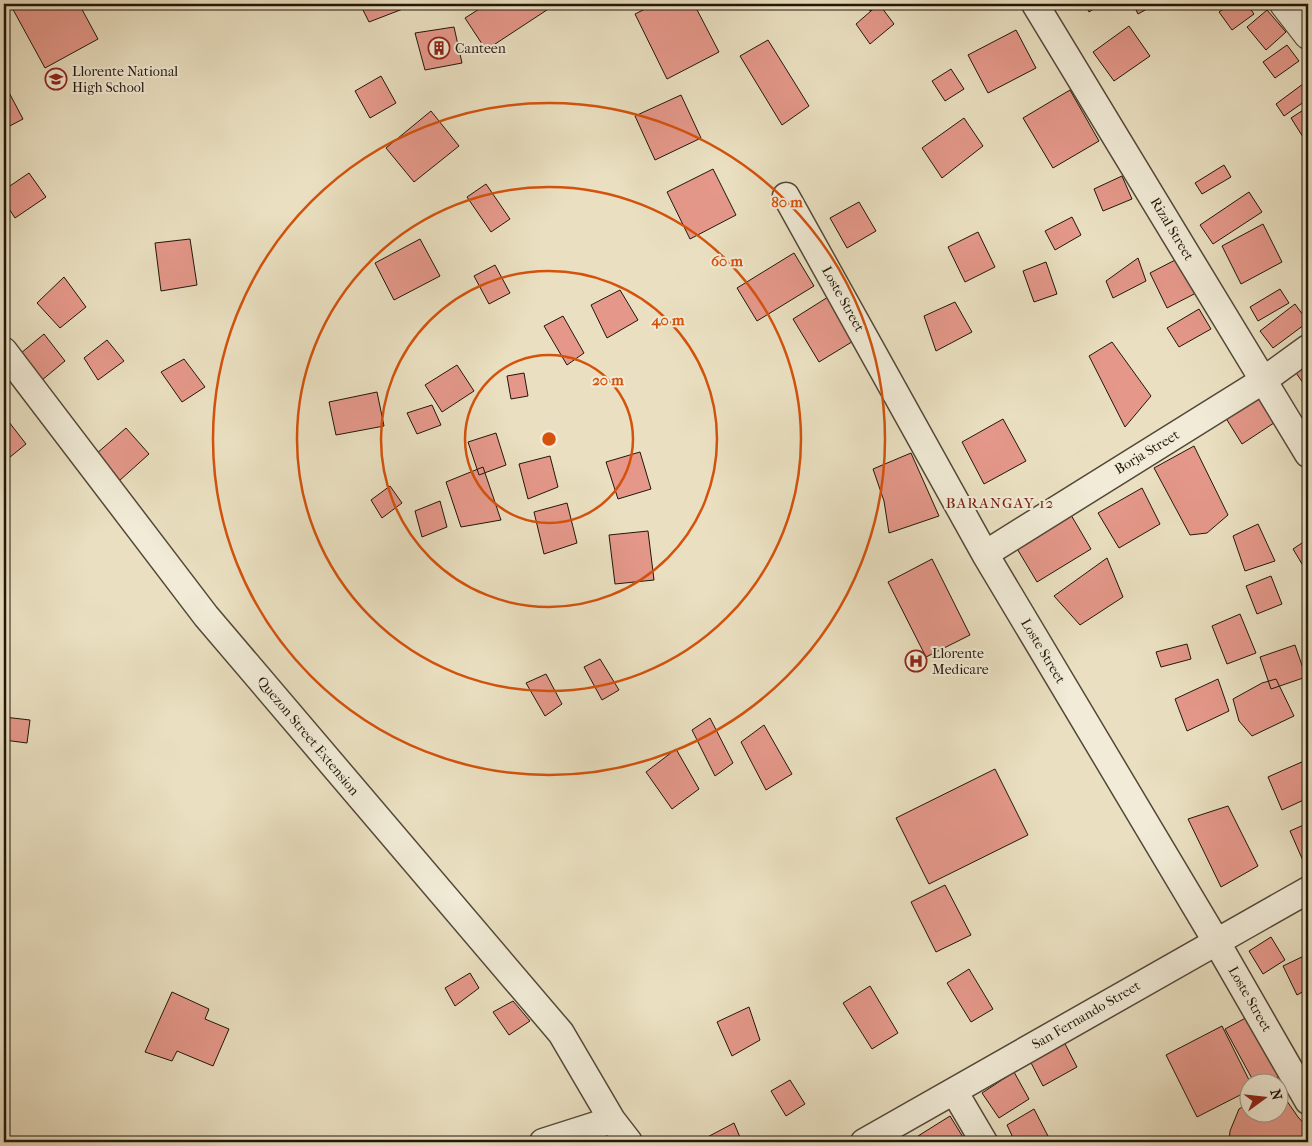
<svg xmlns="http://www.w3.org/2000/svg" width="1312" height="1146" font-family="'IM FELL French Canon',serif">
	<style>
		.building { fill: #e5988a; stroke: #21160a }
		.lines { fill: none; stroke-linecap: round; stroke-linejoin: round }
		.minor-casing { stroke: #534838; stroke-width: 29 }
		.tertiary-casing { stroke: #534838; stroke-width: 30 }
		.minor { stroke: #f1ebd7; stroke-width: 26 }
		.tertiary { stroke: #f1ebd7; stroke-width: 28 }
		.ring { fill: none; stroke: #d4520c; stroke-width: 2.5 }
		.labels { text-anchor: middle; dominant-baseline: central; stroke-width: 4; stroke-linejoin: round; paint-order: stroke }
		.poi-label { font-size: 14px; fill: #21160a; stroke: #f1ebd7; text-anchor: start }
		.street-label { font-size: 14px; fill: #21160a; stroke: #f1ebd7 }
		.neighbourhood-label { font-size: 15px; letter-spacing: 1px; fill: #7a1f14; stroke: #f1ebd7 }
		.centre { fill: #d4520c; stroke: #f1ebd7; stroke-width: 2.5 }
		.ring-label { font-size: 15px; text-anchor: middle; font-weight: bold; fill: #d4520c; stroke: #f1ebd7; stroke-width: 4; stroke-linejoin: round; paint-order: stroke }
	</style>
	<rect width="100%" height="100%" fill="#eae0c1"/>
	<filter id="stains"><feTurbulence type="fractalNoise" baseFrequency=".004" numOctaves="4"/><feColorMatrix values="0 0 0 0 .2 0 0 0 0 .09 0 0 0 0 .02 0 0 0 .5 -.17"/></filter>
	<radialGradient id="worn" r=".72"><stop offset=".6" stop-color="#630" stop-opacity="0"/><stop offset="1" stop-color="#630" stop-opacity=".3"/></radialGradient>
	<path class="building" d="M10,4H79L98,39L45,68Z
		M360,4H406L408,7L369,22Z
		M487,4H556L486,50L465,18Z
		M655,4H694L719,52L667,79L635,14Z
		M866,4H882L870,11Z
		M879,4L894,24L870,44L856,24Z
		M1085,4H1101L1089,12Z
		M1133,4H1156L1138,14Z
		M1231,4H1247L1254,14L1232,30L1219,12Z
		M1267,10L1286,32L1266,50L1247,27Z
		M1129,26L1150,56L1114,81L1093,52Z
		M454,27L462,63L425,70L415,33Z
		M1016,30L1036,68L988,93L968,55Z
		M768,40L809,106L782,125L740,56Z
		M1287,45L1299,61L1275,78L1263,62Z
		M951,69L964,89L945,101L932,81Z
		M381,76L396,103L370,118L355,91Z
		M1307,81L1308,99L1284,116L1276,104Z
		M4,83L23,119L4,129Z
		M1070,90L1099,141L1053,168L1023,118Z
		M681,95L701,138L655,160L635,116Z
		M1308,107V145L1291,118Z
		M431,111L459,146L414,182L386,148Z
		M964,118L983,146L942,178L922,148Z
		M1224,165L1231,177L1202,194L1195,183Z
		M713,169L736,215L690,239L667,192Z
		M29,173L46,197L15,218L4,201V190Z
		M1122,176L1132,199L1103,211L1094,189Z
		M486,184L510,219L491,232L467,197Z
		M1249,192L1262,212L1213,244L1200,225Z
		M859,202L876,231L847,248L830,218Z
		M1072,217L1081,235L1055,250L1045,231Z
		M1263,224L1282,262L1241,284L1222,246Z
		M978,232L995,267L965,282L948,247Z
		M190,239L197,285L161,291L155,243Z
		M420,239L440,276L394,300L375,263Z
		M794,253L814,286L757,321L737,288Z
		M1138,258L1146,281L1113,298L1106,281Z
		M1179,258L1196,293L1167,308L1150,273Z
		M1046,262L1057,294L1034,302L1023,271Z
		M495,265L510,293L489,304L474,276Z
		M64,277L86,307L60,328L37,303Z
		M1280,289L1289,303L1258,321L1250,307Z
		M620,290L638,320L607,338L591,305Z
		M828,297L855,340L819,362L793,319Z
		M955,302L972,332L936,351L924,316Z
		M1295,304L1308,322L1273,348L1260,331Z
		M1199,309L1211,329L1179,347L1167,328Z
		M563,316L584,353L567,365L544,326Z
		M44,334L65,361L36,385L15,358Z
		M107,340L124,361L98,380L84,358Z
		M1112,342L1151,396L1125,427L1089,356Z
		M184,359L205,387L182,402L161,372Z
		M1308,360V390L1294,370Z
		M457,365L474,391L442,412L425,385Z
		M524,373L528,396L511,399L507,376Z
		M1269,382L1289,413L1242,444L1222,412Z
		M377,392L384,426L336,435L329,402Z
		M432,405L441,425L417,434L407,413Z
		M1003,419L1026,461L984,484L962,442Z
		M9,422L26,444L4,462V426Z
		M126,428L149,454L119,481L96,454Z
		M496,433L506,465L479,475L468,442Z
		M1194,446L1228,515L1207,533L1190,535L1154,468Z
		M640,452L651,489L618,499L606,462Z
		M911,453L939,516L889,533L884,501L873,469Z
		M550,456L558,487L528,499L519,464Z
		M483,467L501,520L461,527L446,482Z
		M390,486L402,503L382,518L371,500Z
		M1142,488L1160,524L1119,548L1098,513Z
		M440,501L447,527L422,537L415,511Z
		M567,503L577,543L544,554L534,512Z
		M1071,515L1091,549L1037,582L1016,547Z
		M1258,524L1275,561L1245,571L1233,536Z
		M648,531L654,580L615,584L609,535Z
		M1308,539V574L1293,549Z
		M1107,558L1123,597L1080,625L1054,596Z
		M932,559L970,635L926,657L888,582Z
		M1271,576L1282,604L1257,614L1246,586Z
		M1240,614L1256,653L1227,664L1212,626Z
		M1187,644L1191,659L1161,667L1156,652Z
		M1295,645L1306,677L1271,689L1260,657Z
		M600,659L619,690L602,700L584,667Z
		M546,674L562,704L545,716L526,683Z
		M1218,679L1229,711L1187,731L1175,699Z
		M1276,679L1294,716L1252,736L1239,721L1233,699L1262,683Z
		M4,717L30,720L27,743L4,740Z
		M710,718L733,763L715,776L692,730Z
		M764,725L792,774L766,790L741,742Z
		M676,749L699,789L672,809L646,772Z
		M1304,761L1308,771V798L1282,810L1268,777Z
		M995,769L1028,835L929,884L896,818Z
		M1228,806L1258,866L1221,887L1188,819Z
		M1308,823V861L1304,863L1290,831Z
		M945,885L971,935L936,952L911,902Z
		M1271,937L1285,960L1263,974L1249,951Z
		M1308,954V989L1297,995L1283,966Z
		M969,969L993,1009L971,1022L947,983Z
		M470,973L479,988L455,1006L445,988Z
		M870,986L898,1033L872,1049L843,1003Z
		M172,992L209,1009L205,1019L229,1029L213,1066L177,1051L172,1061L145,1052Z
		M513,1001L530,1021L509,1035L493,1012Z
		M749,1007L760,1040L732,1056L717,1022Z
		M1255,1013L1287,1072L1266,1084H1255L1225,1029Z
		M1222,1026L1251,1084L1250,1090L1197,1117L1166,1055Z
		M1063,1040L1077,1067L1043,1086L1029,1059Z
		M1014,1072L1029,1099L999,1118L982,1093Z
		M790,1080L805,1104L786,1116L771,1091Z
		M1280,1091L1298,1117L1308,1128V1142H1229L1230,1131L1239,1109L1250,1102V1114H1280Z
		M1034,1109L1049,1138L1043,1142H1015L1007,1125Z
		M950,1116L966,1142H922L918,1136Z
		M734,1123L742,1142H698Z"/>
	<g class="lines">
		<g class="minor-casing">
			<path id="minor" d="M1035,4L1308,454
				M786,196L985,554L1216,941L1308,1101
				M4,351L206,616L561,1033L612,1120L629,1142
				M985,554L1264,380L1308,348
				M954,1091L984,1142
				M543,1142L612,1120
				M864,1142L1308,890"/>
		</g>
		<g class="tertiary-casing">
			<path id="tertiary" d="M1284,4L1308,35"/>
		</g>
		<use href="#minor" class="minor"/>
		<use href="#tertiary" class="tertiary"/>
	</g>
	<g class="ring">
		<circle cx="549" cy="439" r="84"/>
		<circle cx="549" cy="439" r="168"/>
		<circle cx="549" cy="439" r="252"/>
		<circle cx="549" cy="439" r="336"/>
	</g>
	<defs>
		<g id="building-ring" transform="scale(1.125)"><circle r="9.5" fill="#f1ebd7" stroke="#8f2418" stroke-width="1.5"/><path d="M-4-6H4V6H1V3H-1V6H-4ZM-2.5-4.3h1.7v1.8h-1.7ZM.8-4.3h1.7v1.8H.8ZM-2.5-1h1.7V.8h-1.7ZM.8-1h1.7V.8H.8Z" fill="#8f2418"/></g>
		<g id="school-ring" transform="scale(1.125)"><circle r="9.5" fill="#f1ebd7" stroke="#8f2418" stroke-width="1.5"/><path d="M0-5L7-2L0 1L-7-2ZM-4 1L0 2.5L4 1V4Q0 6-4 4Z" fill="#8f2418"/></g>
		<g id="hospital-ring" transform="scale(1.125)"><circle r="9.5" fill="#f1ebd7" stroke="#8f2418" stroke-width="1.5"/><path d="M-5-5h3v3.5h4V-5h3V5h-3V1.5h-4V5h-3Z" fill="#8f2418"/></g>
	</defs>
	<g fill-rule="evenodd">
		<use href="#building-ring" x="439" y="48"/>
		<use href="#school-ring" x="56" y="79"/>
		<use href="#hospital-ring" x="916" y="661"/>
	</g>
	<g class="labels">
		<g class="poi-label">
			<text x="455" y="48">Canteen</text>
			<text x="72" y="71">Llorente National<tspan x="72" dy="16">High School</tspan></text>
			<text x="932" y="653">Llorente<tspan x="932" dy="16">Medicare</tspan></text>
		</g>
		<g class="street-label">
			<text transform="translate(1172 229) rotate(59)">Rizal Street</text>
			<text transform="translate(843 299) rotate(61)">Loste Street</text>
			<text transform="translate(1147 452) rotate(-31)">Borja Street</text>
			<text transform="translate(1043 651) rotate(59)">Loste Street</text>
			<text transform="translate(308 736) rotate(50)">Quezon Street Extension</text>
			<text transform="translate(1250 999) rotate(60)">Loste Street</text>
			<text transform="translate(1086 1015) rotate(-30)">San Fernando Street</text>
		</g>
		<g class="neighbourhood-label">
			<text x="1000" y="503">BARANGAY 12</text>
		</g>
	</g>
	<circle cx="549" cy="439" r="8" class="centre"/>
	<g class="ring-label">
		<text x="787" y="207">80 m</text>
		<text x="727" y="266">60 m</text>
		<text x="668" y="325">40 m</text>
		<text x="608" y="385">20 m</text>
	</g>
	<rect width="1312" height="1146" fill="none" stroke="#eae0c1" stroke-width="20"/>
	<rect x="5" y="5" width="1302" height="1136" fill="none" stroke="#21160a" stroke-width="2.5"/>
	<rect x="10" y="10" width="1292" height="1126" fill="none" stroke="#21160a"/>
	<g transform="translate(1264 1098) rotate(75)"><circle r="24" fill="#f1ebd7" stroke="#9e9685"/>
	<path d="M0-4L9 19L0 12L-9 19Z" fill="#8f2418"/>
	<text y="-8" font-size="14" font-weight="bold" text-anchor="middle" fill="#21160a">N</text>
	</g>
	<rect width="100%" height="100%" filter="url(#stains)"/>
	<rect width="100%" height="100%" fill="url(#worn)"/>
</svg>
